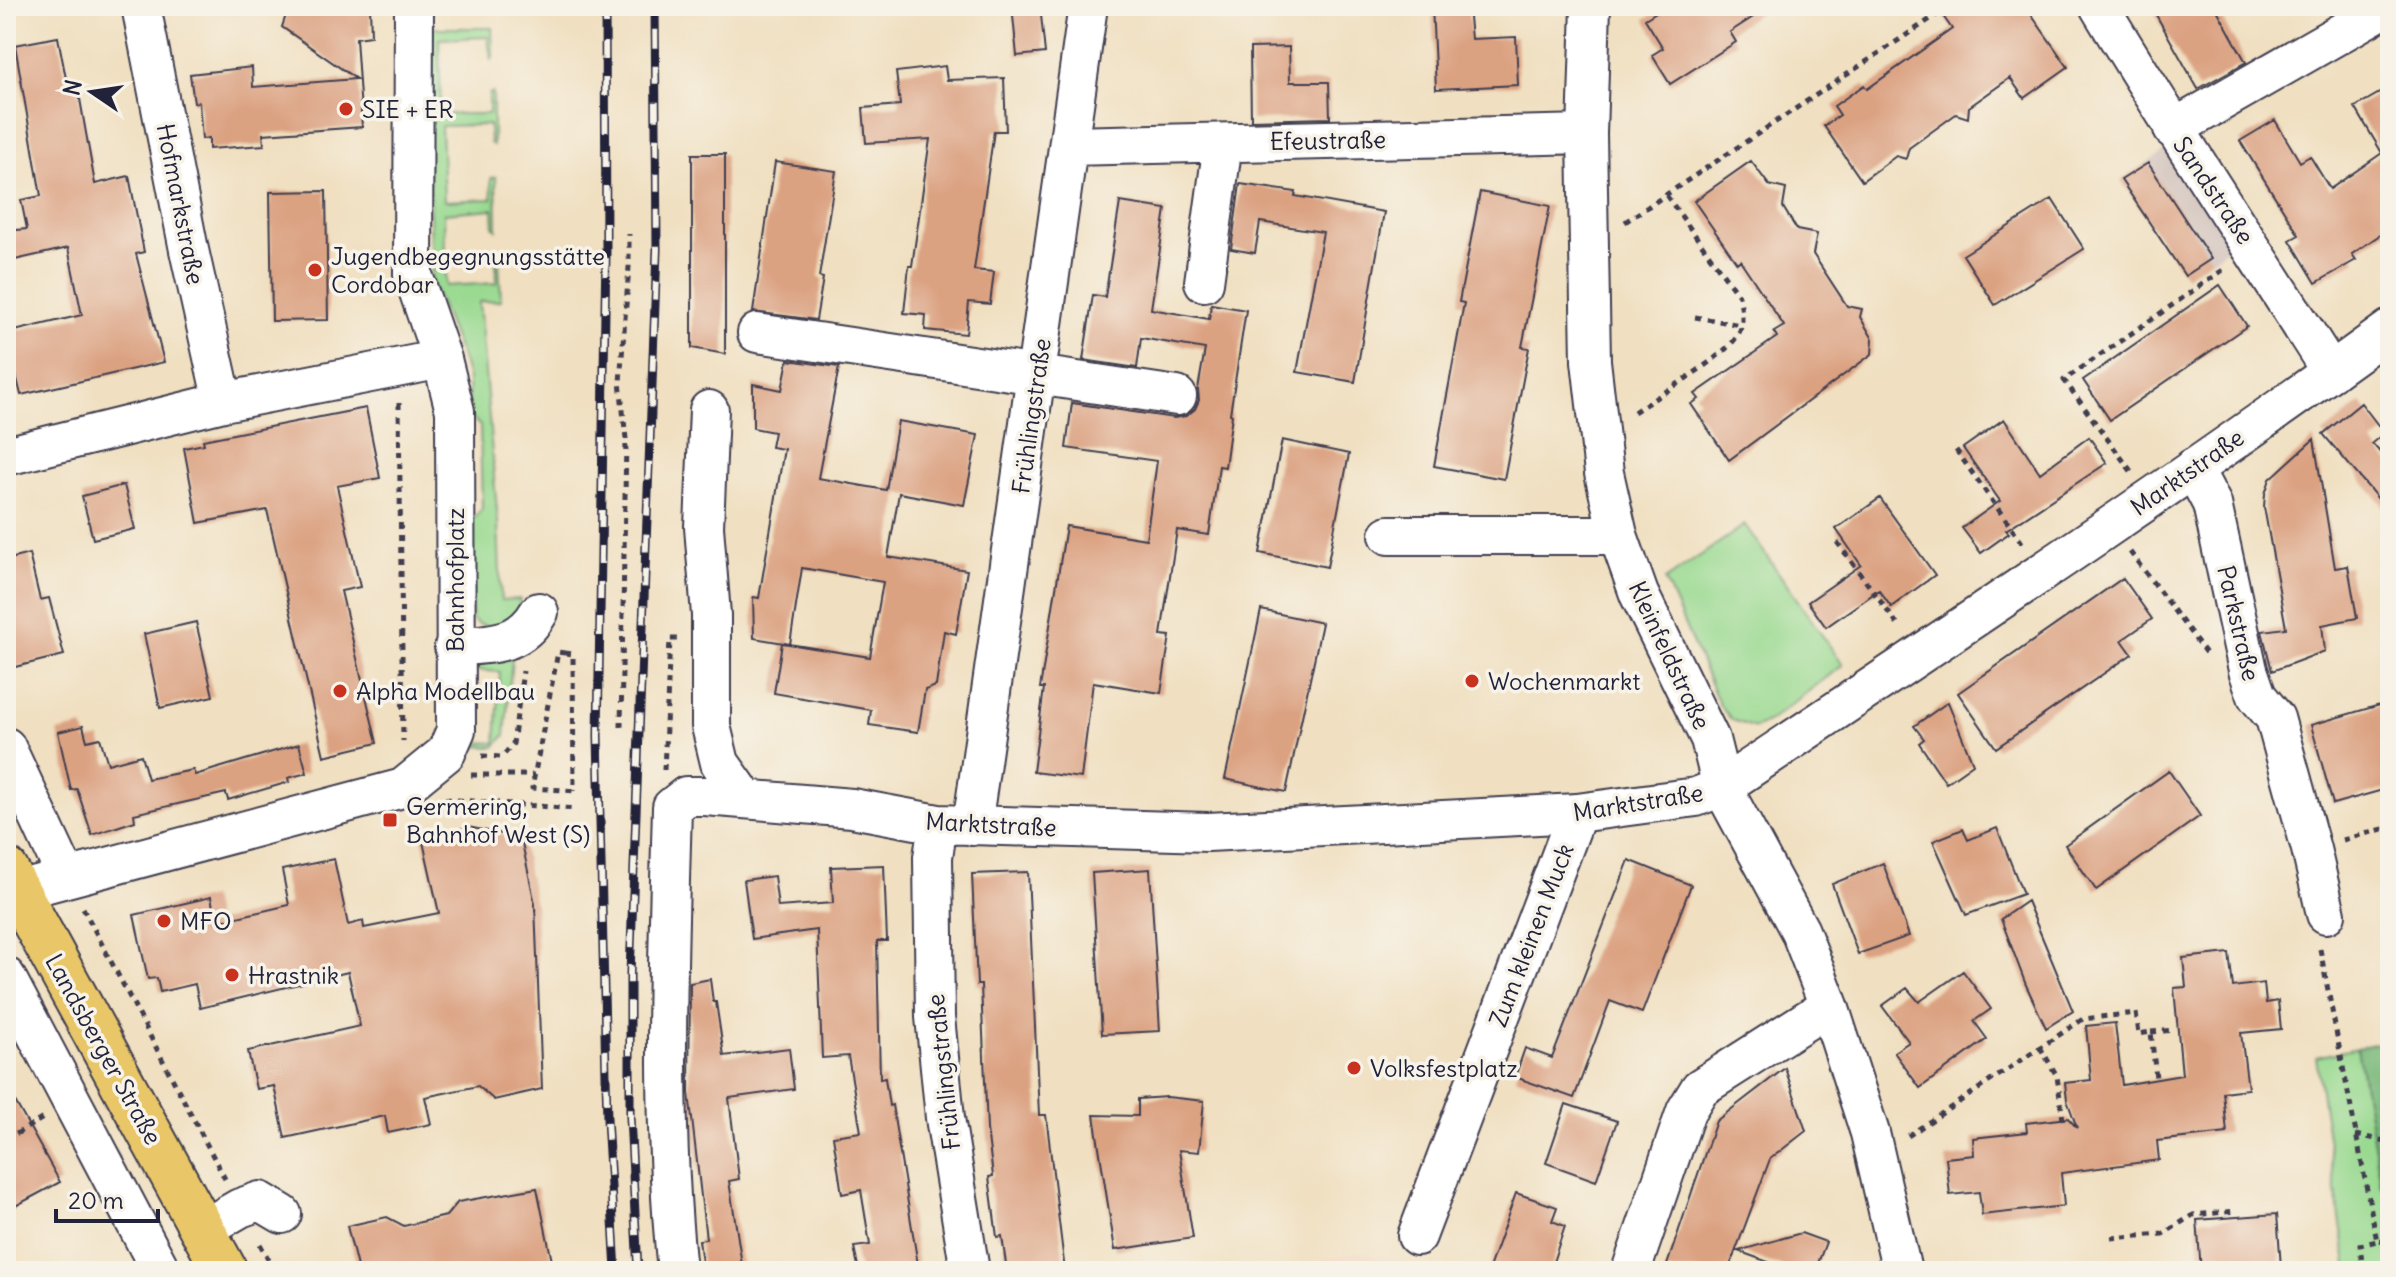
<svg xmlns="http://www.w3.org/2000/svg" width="2396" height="1277" font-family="Delius,sans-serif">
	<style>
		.built { fill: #f2d4be }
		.industrial { fill: #cfc0ba }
		.green { fill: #99d990; stroke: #5e7e66; stroke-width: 2 }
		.forest { fill: #7ab97a; stroke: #4e6e5a; stroke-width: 2 }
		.building { fill: #dba282 }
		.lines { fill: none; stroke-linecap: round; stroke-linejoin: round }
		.minor-casing { stroke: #413e4f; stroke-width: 42 }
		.major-casing { stroke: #413e4f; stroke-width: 48 }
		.path { stroke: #413e4f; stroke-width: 5; stroke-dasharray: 6 6; stroke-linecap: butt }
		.minor { stroke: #fff; stroke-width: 38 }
		.major { stroke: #e9c769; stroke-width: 44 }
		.rail-casing { stroke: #22223b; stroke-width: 9 }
		.rail { stroke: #f7f3e8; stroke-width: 6; stroke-dasharray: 18; stroke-linecap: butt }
		.poi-dot { fill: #c8321e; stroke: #f7f3e8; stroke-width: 3 }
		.labels { text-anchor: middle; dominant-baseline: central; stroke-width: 7; stroke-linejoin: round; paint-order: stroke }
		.poi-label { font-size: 24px; fill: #22223b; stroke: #f7f3e8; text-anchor: start }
		.street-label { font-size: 24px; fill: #22223b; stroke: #f7f3e8 }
	</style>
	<rect width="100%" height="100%" fill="#f7f3e8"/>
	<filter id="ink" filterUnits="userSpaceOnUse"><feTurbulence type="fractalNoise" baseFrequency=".0125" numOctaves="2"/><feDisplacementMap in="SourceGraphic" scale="16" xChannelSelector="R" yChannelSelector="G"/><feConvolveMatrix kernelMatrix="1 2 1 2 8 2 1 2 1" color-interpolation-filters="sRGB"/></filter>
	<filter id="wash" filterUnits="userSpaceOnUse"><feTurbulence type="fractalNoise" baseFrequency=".006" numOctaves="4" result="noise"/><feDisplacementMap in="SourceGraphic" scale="32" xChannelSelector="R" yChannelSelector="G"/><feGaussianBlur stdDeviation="1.8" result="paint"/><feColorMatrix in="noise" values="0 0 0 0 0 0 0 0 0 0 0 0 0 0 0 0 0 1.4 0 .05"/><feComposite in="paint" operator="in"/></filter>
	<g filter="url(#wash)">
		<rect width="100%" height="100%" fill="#f0dfc0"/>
		<path class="built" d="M1360,1252L1428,1269V1271H1269Z"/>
		<path class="industrial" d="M2168,149L2233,245L2186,276L2121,180Z"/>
		<path class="green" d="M425,28H492L493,58L491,60L488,37L439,39L441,114H489V94L493,93V145L490,143L489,125L441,126L444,201L492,199L491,178L496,177L497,229L494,227L493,209L444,213L446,286L497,283L496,262H499L501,300L479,302L498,523L501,600L520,599C518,620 488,636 472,619L471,521L482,509L480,426L469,415L468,379L463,361L432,283Z
			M1745,525L1843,665L1769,721L1755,728L1732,720L1720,706L1665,580Z
			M477,657L512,659L505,735L495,747L471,746V742L496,743L500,672L475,670Z
			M2357,1048L2381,1183L2390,1200V1271H2348L2316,1057Z"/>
		<path class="forest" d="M2390,1040V1200L2381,1183L2357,1048Z"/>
		<g id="blocks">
			<path class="building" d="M289,6H370L371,36L356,38L362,127L263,134L264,145L209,149V138L202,139L199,102L194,103L190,74L252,67L253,87L356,79L282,27Z
				M1012,6H1040L1045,53L1017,56Z
				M1432,6H1468L1471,39L1516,37L1518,85L1436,89Z
				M1666,6H1770L1730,32L1736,42L1670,84L1652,55L1663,48L1645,19Z
				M1936,6H2025L2068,67L2024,98L2010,78L1969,107L1968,118L1956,114L1909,148L1906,159L1896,156L1862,181L1824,126L1840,115L1834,106L1864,85L1867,89L1952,29Z
				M2151,6H2215L2246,62L2198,89Z
				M58,37L67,84L77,82L95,184L129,176L144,252L136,254L164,362L21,395L6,333L82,315L68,248L6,262V231L27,229L21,200L41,196L15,45Z
				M1289,47L1290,82H1329L1330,118L1251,120L1250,48Z
				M945,66L947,80L1004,78L1006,131H994L974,270L994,272L990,304L969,302L966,334L925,330L926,315L904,313L909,266H912L930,139L866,143L863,108L900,105L896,72Z
				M2390,87V228L2352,254L2356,260L2316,283L2290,240L2299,235L2240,141L2275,120L2300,162L2310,156L2330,189L2382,153L2355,107Z
				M692,154H725V354L692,348Z
				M1751,161L1769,185L1786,189L1783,207L1797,230L1817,234L1813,254L1847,306L1862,309L1860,317L1873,339L1872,354L1729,460L1691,404L1699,399L1695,394L1777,337L1774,332L1784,326L1740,260L1737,263L1694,201Z
				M775,162L836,171L819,277L823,278L816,320L753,312Z
				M2148,163L2211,259L2185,276L2121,180Z
				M1240,184L1296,192L1295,196L1384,212L1355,382L1297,372L1323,232L1260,222L1255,253L1231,249Z
				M326,191L328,320L272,321L270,192Z
				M1480,192L1550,206L1522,347L1529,348L1504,479L1434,466L1464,303L1459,302Z
				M2052,199L2084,249L1995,305L1963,255Z
				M1120,202L1166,209L1151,309L1209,319L1211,304L1246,310L1230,414L1232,415L1225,467L1219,466L1209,535L1177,530L1161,635L1170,636L1161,693L1093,682L1081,778L1033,772L1044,688H1040L1066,526L1146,539L1157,461L1066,448L1072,403L1174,418L1186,416L1195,409L1199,400L1198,389L1205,349L1141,338L1137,368L1083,360L1093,295L1105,297Z
				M2220,285L2247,326L2110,420L2083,380Z
				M788,360L839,367L818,478L886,490L898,421L978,435L964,505L899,493L888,557L967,570L956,634L944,631L936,686L925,690L918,732L869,725L871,710L774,693L782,643L870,657L883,582L802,568L790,644L754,638L753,597L759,598L784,449L771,447L774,432L753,428V384L782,390Z
				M2361,403L2384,433L2372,443L2390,464V513L2323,434Z
				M366,408L380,478L337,486L360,587L341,591L377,743L324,756L267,510L198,523L184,448L204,444L203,440Z
				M2004,419L2040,473L2089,437L2107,463L2006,530L2009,533L1981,553L1962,528L2000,501L1963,448Z
				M2314,439L2335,568L2348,566L2357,618L2322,625L2325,651L2272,671L2262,631L2286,628L2264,507L2265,494L2270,479Z
				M1282,440L1349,454L1327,567L1260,553Z
				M124,485L135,529L93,539L82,496Z
				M1880,498L1935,575L1891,607L1879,590L1826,627L1808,602L1861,565L1836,529Z
				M29,554L40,600L49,598L64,655L15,667L6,631V560Z
				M2123,578L2152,619L2122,640L2132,654L1996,748L1958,693Z
				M1261,610L1322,623L1286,792L1225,779Z
				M196,622L213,696L160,708L144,634Z
				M1948,702L1973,764L1946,783L1919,743L1924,739L1914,726Z
				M2390,702V788L2333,804L2311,725Z
				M83,726L87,741L100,738L108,764L141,755L148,779L193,770L195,775L299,744L307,773L288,778L289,782L228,800L226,793L134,814L135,821L92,835L77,789L71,790L58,732Z
				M2169,771L2200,816L2096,890L2065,845Z
				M468,827L521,838L535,904L542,1089L494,1100L478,1086L425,1097L431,1124L388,1133L385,1116L285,1138L274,1086L256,1089L248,1051L360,1026L348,972L200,1008L195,984L160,992L157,978L148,979L134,915L211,897L216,922L289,905L282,870L334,859L348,925L363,921L364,928L439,913L422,837Z
				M1997,828L2023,894L1966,915L1933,841L1963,829L1968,840Z
				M1629,860L1691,885L1642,1013L1610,1001L1574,1098L1515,1077L1525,1048L1552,1058Z
				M1883,863L1909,936L1858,954L1832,884Z
				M884,865L887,941H877L880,1079L885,1078L889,1106L892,1105L919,1271H859L854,1247L870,1245L861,1190L842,1194L833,1136L861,1132L848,1056L822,1058L817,930L752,939L744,880L774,876L778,907L833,903L831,867Z
				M1150,869L1160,1031L1102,1034L1092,873Z
				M1028,872L1039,1115H1046L1065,1271H1007L1002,1236L997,1237L989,1177L993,1176L987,1129L981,985H977L972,874Z
				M2027,901L2073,1011L2046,1028L2026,985L2001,919Z
				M2229,953L2233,987L2264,983L2266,1003L2278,1001L2281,1029L2241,1033L2248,1089L2223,1092L2227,1133L2157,1141L2159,1160L2061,1173L2064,1206L1982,1215L1979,1192L1950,1195L1946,1158L1974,1155L1973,1138L2027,1132L2026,1123L2068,1118L2077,1128L2067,1100L2065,1083L2091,1080L2086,1026L2115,1023L2122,1085L2182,1075L2174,988L2186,987L2183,958Z
				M1963,971L1991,1009L1974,1021L1987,1039L1920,1088L1894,1052L1909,1042L1882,1006L1907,988L1919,1002Z
				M710,979L713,1002H716L724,1056L789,1048L794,1089L729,1098L739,1179L729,1181L743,1271H703L699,1240L706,1239L689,1093L690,983Z
				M1785,1068L1806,1131L1770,1159L1728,1271H1665L1716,1121Z
				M6,1085L60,1182L6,1211Z
				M1167,1097L1204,1101L1199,1152L1179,1150L1193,1238L1115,1250L1094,1115L1138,1116V1099Z
				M1566,1104L1617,1121L1596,1181L1546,1163Z
				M537,1188L554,1271H358L347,1226L387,1217L404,1226L446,1216L458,1202Z
				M1516,1193L1557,1207L1552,1221L1565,1226L1550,1271H1488Z
				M2277,1214L2281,1267L2201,1271L2197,1220Z
				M1801,1233L1826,1242L1815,1271H1793L1738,1251Z"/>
		</g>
	</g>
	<g filter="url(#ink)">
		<use href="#blocks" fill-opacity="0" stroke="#413e4f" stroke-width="2"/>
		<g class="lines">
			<g class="minor-casing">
				<path id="minor" d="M141,6L189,250L223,402
					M1591,6L1587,134L1591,361L1604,473L1618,535L1639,594L1710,739L1722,787L1800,931L1829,1006L1870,1133L1902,1271
					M2099,6C2173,130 2254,250 2331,372
					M2173,129L2388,6
					M1069,146L1587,134
					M1204,282L1223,143
					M757,333L1177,396
					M709,410L704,527L711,615V726L720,763L745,798
					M6,456L223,402L442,359
					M2193,468L2212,504L2248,670L2257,696L2275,718L2311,849L2326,914
					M1389,535H1618
					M454,647C490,643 519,647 539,612
					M6,747L66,876
					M938,824L933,857L935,1017L945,1118L970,1271
					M972,826L1088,6
					M18,891L403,788L446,753L456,730L455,411L442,359L413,275L414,6
					M6,977L161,1271
					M202,1230L240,1208L260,1201L282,1214
					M1417,1236L1577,813
					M677,1271C661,1117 668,961 672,807L686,796H705L852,808L938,824L1208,832L1577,813L1696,797L1722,787C1946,637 2172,488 2390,329
					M1631,1271L1686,1111L1700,1088L1829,1006"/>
			</g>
			<g class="major-casing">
				<path id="major" d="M6,870L225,1271"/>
			</g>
			<path class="path" d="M1625,222L1950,6
				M1695,317L1741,325
				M399,403L403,741
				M1634,412C1659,395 1720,360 1736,338C1745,326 1742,310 1739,296L1666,195
				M1956,450L2023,544
				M2131,471L2064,380L2223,270
				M1837,542L1900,628
				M2130,552L2208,656
				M565,653L558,652L532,788L578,791
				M565,653L573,654L574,791
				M621,727L626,439L620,382L629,267V234
				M482,756L502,757L513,744L523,671
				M664,770L670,639H677
				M471,775H534
				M445,799L576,809
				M2343,840L2390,827
				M83,908L225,1179
				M2320,949L2377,1241L2390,1239
				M2151,1032L2174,1030
				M2040,1047L2057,1076L2063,1120
				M2356,1135L2390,1142
				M1908,1136L2083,1019L2136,1013L2139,1034L2151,1032L2156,1078
				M6,1140L43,1118
				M2111,1238L2163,1234L2193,1215L2237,1211
				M260,1244L275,1271
				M2363,1271L2360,1245L2377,1241"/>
			<use href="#minor" class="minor"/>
			<use href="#major" class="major"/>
			<g class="rail-casing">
				<path id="rail" d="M605,6L606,250L598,735L607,1119L616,1271
					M638,1271L630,1117V974L657,250L655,6"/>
			</g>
			<use href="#rail" class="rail"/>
		</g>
	</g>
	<g class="poi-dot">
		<circle cx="346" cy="109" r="8"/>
		<circle cx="315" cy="270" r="8"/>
		<circle cx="1472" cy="681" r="8"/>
		<circle cx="340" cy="691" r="8"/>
		<rect x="382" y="812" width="16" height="16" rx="4"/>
		<circle cx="164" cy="921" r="8"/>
		<circle cx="232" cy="975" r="8"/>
		<circle cx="1354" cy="1068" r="8"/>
	</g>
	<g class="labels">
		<g class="poi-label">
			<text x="362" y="109">SIE + ER</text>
			<text x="331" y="256">Jugendbegegnungsstätte<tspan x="331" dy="28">Cordobar</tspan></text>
			<text x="1488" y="681">Wochenmarkt</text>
			<text x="356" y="691">Alpha Modellbau</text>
			<text x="406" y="806">Germering,<tspan x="406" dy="28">Bahnhof West (S)</tspan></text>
			<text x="180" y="921">MFO</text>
			<text x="248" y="975">Hrastnik</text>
			<text x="1370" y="1068">Volksfestplatz</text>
		</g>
		<g class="street-label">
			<text transform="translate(1328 140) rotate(-1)">Efeustraße</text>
			<text transform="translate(2214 190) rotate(56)">Sandstraße</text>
			<text transform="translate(181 204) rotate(79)">Hofmarkstraße</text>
			<text transform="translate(1031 416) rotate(-82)">Frühlingstraße</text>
			<text transform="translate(2187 472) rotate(-35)">Marktstraße</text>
			<text transform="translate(455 580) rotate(-90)">Bahnhofplatz</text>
			<text transform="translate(2239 623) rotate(77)">Parkstraße</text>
			<text transform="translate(1670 655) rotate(65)">Kleinfeldstraße</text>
			<text transform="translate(1638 802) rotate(-9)">Marktstraße</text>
			<text transform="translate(991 824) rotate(3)">Marktstraße</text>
			<text transform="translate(1531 935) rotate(-69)">Zum kleinen Muck</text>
			<text transform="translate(104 1049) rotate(61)">Landsberger Straße</text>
			<text transform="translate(943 1072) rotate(-96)">Frühlingstraße</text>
		</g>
	</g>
	<rect width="2396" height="1277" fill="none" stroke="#f7f3e8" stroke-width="32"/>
	<g transform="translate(92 92) rotate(283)" stroke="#f7f3e8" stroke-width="6" paint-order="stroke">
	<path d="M0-6L14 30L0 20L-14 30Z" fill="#22223b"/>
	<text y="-12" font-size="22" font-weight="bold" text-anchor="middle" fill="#22223b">N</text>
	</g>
	<path d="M56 1209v12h102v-12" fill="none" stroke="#22223b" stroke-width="4"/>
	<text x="68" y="1209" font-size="24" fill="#22223b" stroke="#f7f3e8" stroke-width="6" paint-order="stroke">20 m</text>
</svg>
